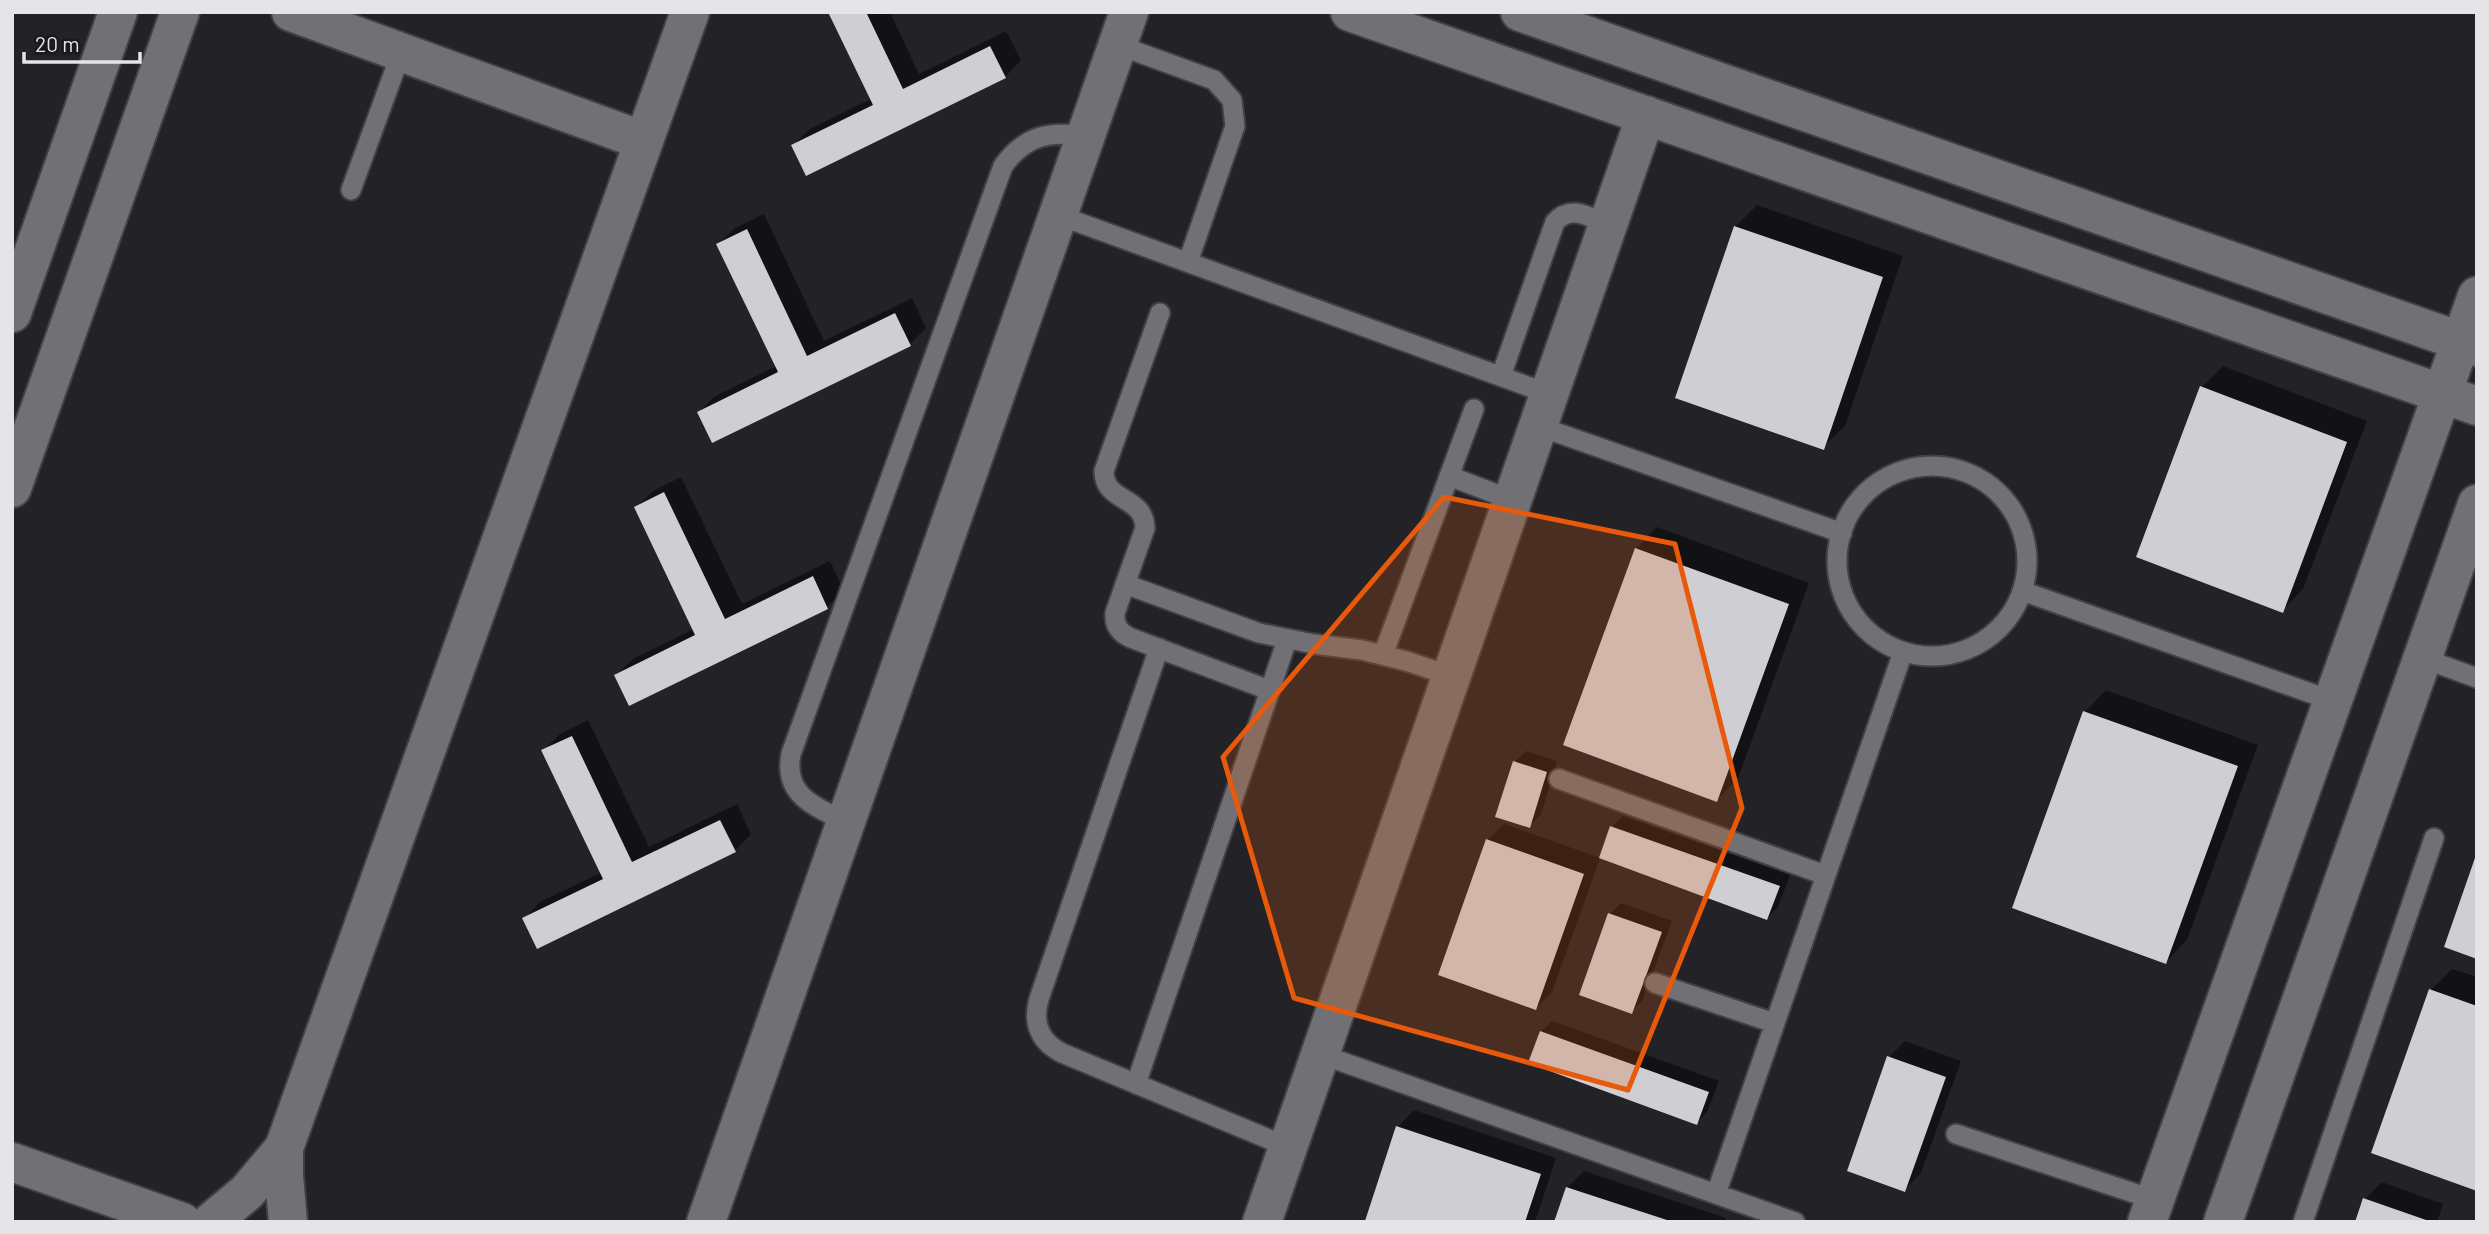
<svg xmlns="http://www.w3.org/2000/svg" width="2489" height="1234" font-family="Barlow,sans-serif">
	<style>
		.shadow { fill: #0007 }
		.building { fill: #ceced3 }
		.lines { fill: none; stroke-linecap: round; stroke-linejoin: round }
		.lane-casing { stroke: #404144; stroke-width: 23 }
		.street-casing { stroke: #404144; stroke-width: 42 }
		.lane { stroke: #717175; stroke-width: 19 }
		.street { stroke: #717175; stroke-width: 38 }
		.marked { fill: #e8590c; fill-opacity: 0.2; stroke: #e8590c; stroke-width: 5; stroke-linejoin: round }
	</style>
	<rect width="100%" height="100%" fill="#232327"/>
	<path class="shadow" d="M829,12H890L919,74L1006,31L1021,60L1005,77L793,145L810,129L871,99Z
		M1757,205L1903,256L1845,426L1823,447L1735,227Z
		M764,214L824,341L912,298L926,328L910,344L699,412L715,396L777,366L718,244L735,228Z
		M2223,366L2367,421L2303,589L2282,611L2202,387Z
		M681,477L742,604L830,561L844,591L827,607L616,675L633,659L694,629L636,508L653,491Z
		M1657,527L1809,583L1738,778L1717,800L1636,549Z
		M2106,690L2258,745L2187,940L2166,962L2014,907L2085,712Z
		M588,720L649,847L737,804L751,834L735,851L524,919L540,902L602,872L543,751L560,734Z
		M1526,751L1557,761L1541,815L1529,826L1515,762Z
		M1623,816L1790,875L1778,907L1767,918L1612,827Z
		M1504,824L1600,858L1552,992L1536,1008L1488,840Z
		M1621,903L1672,921L1642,1001L1631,1012L1610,914Z
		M2452,969L2477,977V1189L2431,990Z
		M1552,1021L1719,1081L1707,1112L1696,1123L1541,1032Z
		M1905,1041L1961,1061L1921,1173L1904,1190L1889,1057Z
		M1414,1110L1556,1158L1535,1222H1374L1367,1219L1398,1127Z
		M1584,1171L1726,1218L1724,1222H1556L1567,1188Z
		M2382,1182L2443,1204L2437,1222H2357L2365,1199Z"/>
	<path class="building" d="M828,12H866L903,89L990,46L1006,78L806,176L791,145L873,105Z
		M1734,226L1883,277L1824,450L1675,398Z
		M747,229L807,356L895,313L911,346L712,443L697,412L778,372L716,244Z
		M2200,386L2347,442L2283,613L2136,557Z
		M664,492L725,619L813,576L828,609L629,706L614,675L695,635L634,507Z
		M1635,548L1789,604L1717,802L1563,745Z
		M2083,711L2238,766L2166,964L2012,908Z
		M572,736L632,862L720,820L736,852L537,949L522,918L603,879L541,750Z
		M1513,761L1547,772L1530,828L1495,817Z
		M1610,826L1780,886L1767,920L1599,858Z
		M1486,839L1584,874L1536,1010L1438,975Z
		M2476,855L2477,856V959L2444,947Z
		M1608,913L1662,932L1632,1014L1579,995Z
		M2429,989L2477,1006V1191L2371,1153Z
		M1540,1031L1709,1092L1697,1125L1528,1063Z
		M1887,1056L1946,1077L1905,1192L1847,1171Z
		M1396,1126L1541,1174L1525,1222L1365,1221Z
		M1566,1187L1670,1221L1669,1222H1554Z
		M2363,1198L2429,1221V1222H2355Z"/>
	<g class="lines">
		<g class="lane-casing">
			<path id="lane" d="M1118,45L1214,80L1232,100L1235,126L1188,262
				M351,190L401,53
				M1058,215L1549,394
				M1160,313L1104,471C1104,503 1144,495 1145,528L1115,613C1114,626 1120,633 1131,638L1269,690
				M1501,376L1555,222C1571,204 1590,217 1608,225
				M1538,426L1842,533
				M1837 561a95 95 0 1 1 190 0a95 95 0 1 1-190 0Z
				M1449,476L1512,500
				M1125,584L1259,633L1314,644L1362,650L1406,661L1451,676
				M2022,591L2333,701
				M1159,648L1039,999C1032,1023 1040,1042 1062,1053L1288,1147
				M1383,655L1474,409
				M2422,658L2477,678
				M1559,779L1825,875
				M846,822C815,806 783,796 791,754L1003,166C1027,133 1049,133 1087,135
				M1655,983L1774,1023
				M1320,1054L1795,1222
				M1136,1084L1287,640
				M1956,1134L2155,1200
				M1716,1194L1903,652
				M2303,1222L2434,838"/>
		</g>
		<g class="street-casing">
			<path id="street" d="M291,12L644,141
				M1350,12L2477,406
				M1520,12L2477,347
				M12,313L118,12
				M12,488L180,12
				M284,1148V1176L288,1222
				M12,1162L182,1222
				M211,1222L247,1192L284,1148L690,12
				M706,1222L1129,12
				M1262,1222L1646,115
				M2147,1222L2477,296
				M2223,1222L2477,504"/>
		</g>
		<use href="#lane" class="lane"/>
		<use href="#street" class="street"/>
	</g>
	<path class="marked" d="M1444,497L1675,544L1742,808L1628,1090L1294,998L1223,757Z"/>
	<rect width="2489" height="1234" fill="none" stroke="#e4e5e7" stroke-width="28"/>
	<path d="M24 52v10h116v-10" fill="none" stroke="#e4e5e7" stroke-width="3.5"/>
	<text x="35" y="52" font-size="21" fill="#e4e5e7" stroke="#1a1a1d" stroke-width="5" paint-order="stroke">20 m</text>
</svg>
